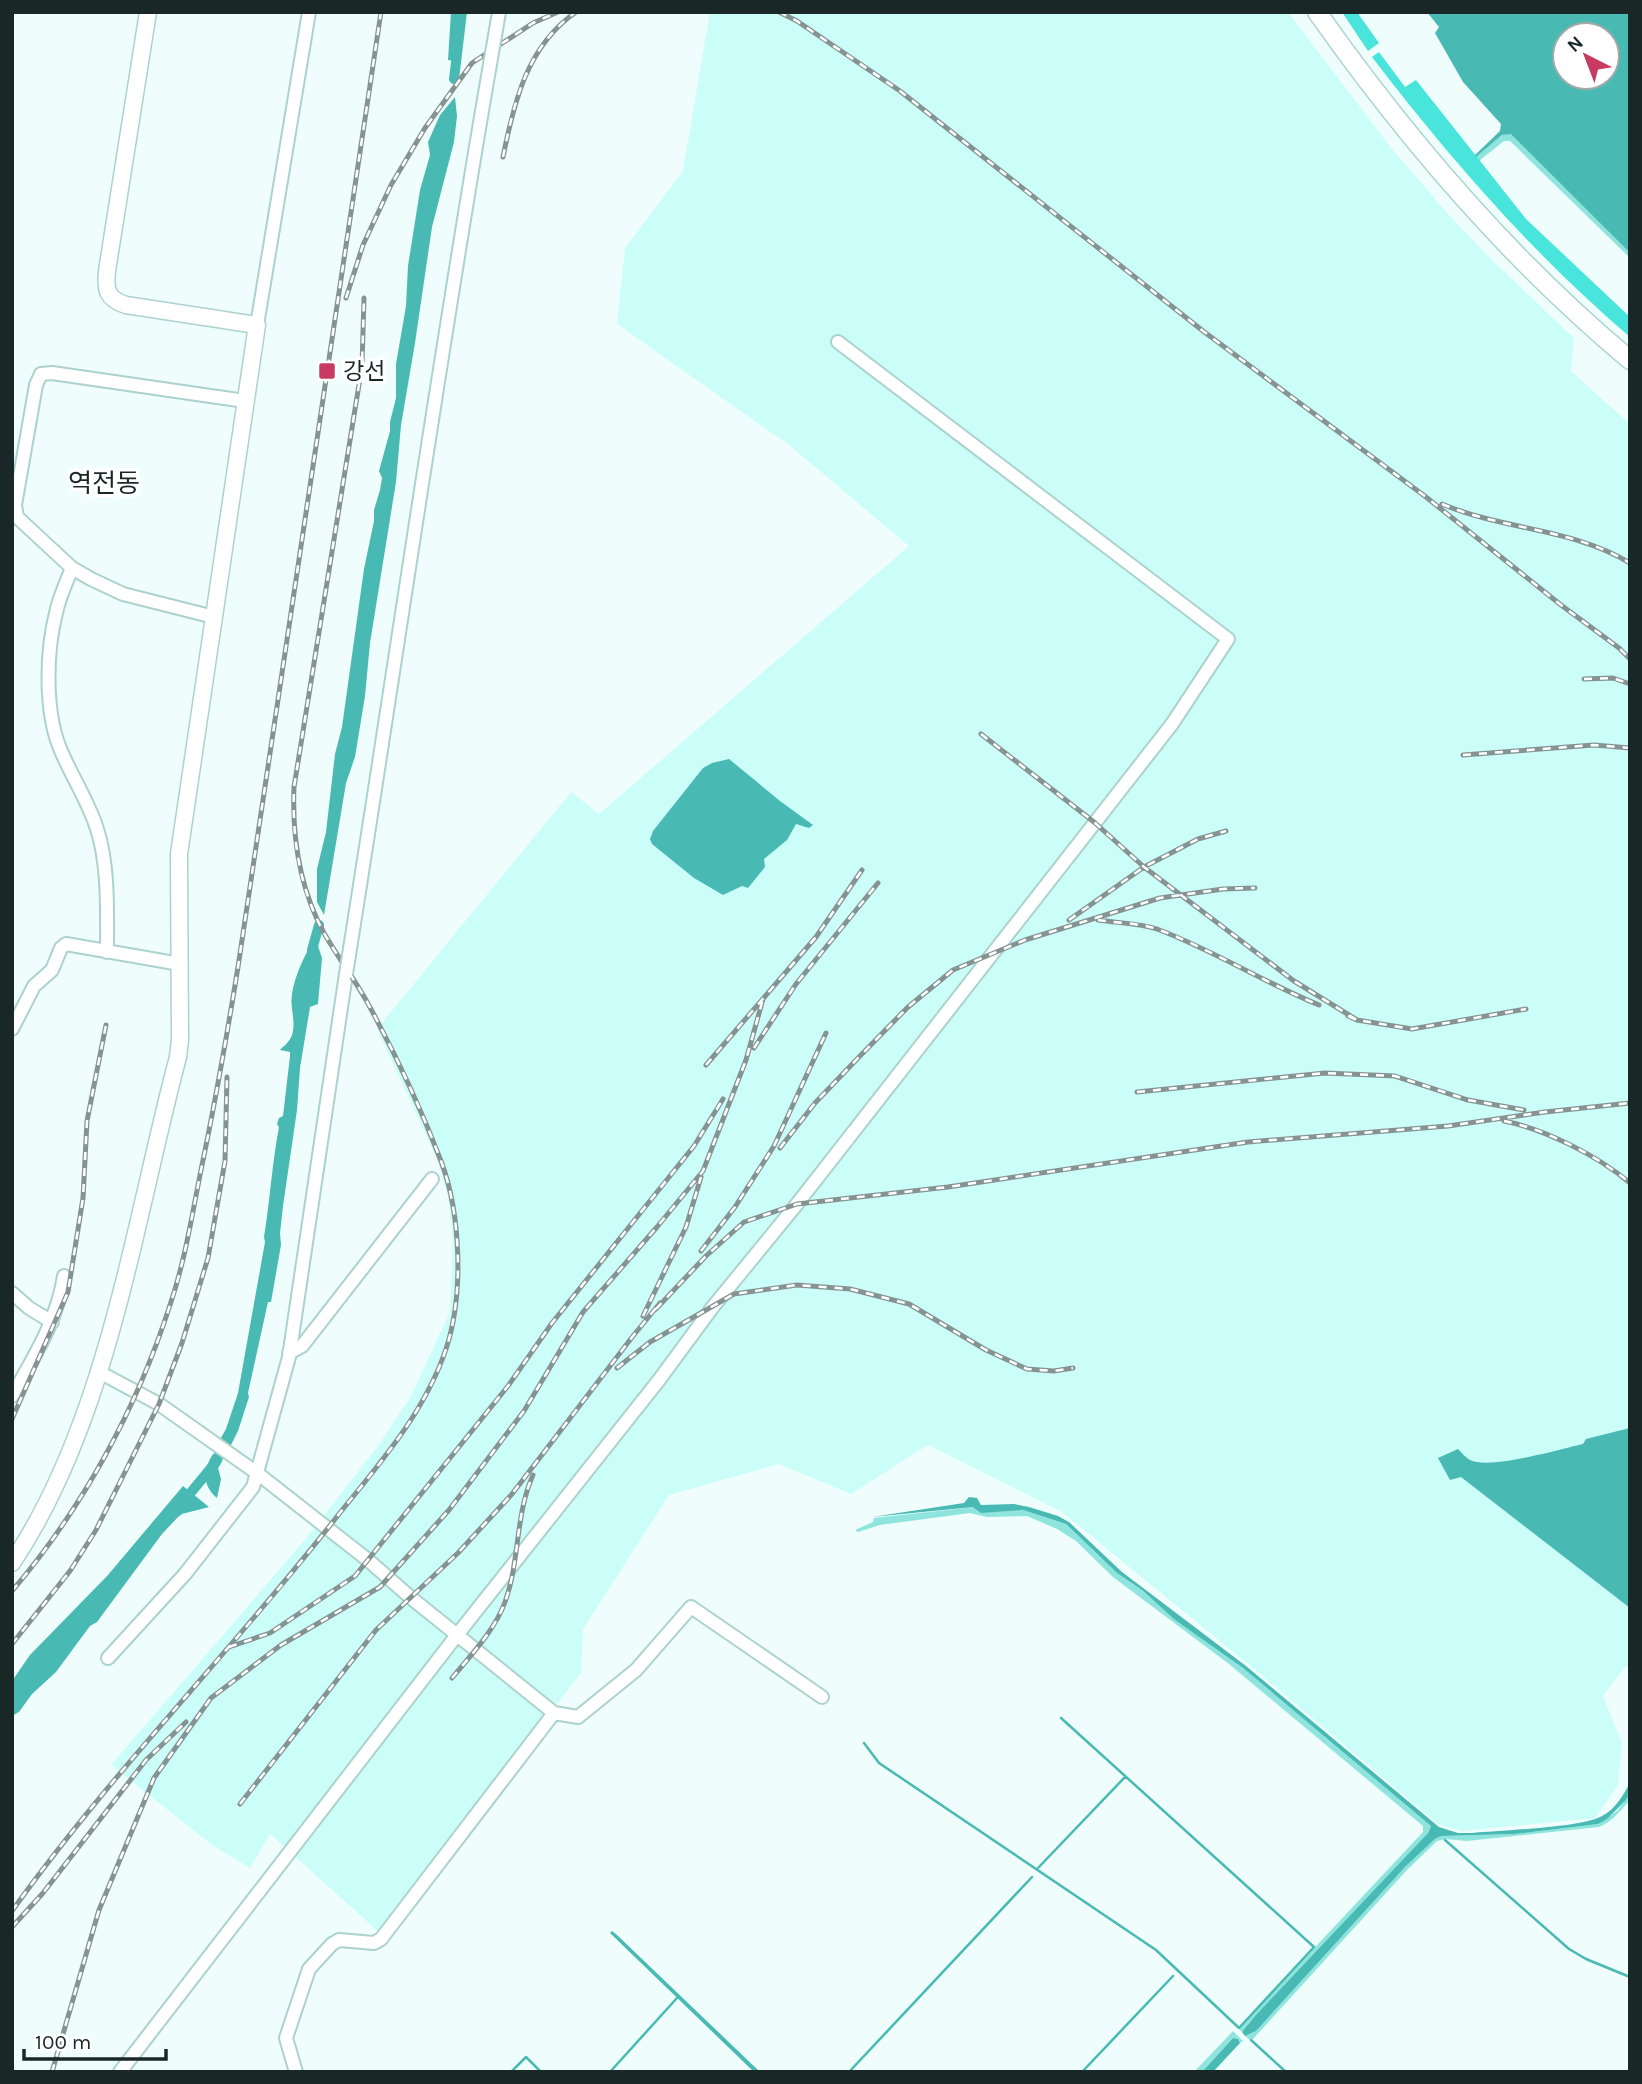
<svg xmlns="http://www.w3.org/2000/svg" width="1642" height="2084" font-family="Karla,'Noto Sans KR',sans-serif">
	<style>
		.built { fill: #ccfef9 }
		.green { fill: #8fe5de }
		.forest { fill: #49e5dc }
		.water { fill: #48bab3; fill-rule: evenodd }
		.lines { fill: none; stroke-linecap: round; stroke-linejoin: round }
		.stream { stroke: #48bab3; stroke-width: 2.5 }
		.canal { stroke: #48bab3; stroke-width: 10 }
		.minor-casing { stroke: #acd2ce; stroke-width: 16 }
		.major-casing { stroke: #acd2ce; stroke-width: 19 }
		.highway-casing { stroke: #acd2ce; stroke-width: 21 }
		.minor { stroke: #fff; stroke-width: 12 }
		.major { stroke: #fff; stroke-width: 16 }
		.highway { stroke: #fff; stroke-width: 18 }
		.rail-casing { stroke: #859492; stroke-width: 5 }
		.rail { stroke: #fff; stroke-width: 2.5; stroke-dasharray: 8; stroke-linecap: butt }
		.minor-bridge-casing { stroke: #acd2ce; stroke-width: 16; stroke-linecap: butt }
		.minor-bridge { stroke: #fff; stroke-width: 12 }
		.poi-dot { fill: #c93a60; stroke: #fff; stroke-width: 2.5 }
		.labels { text-anchor: middle; dominant-baseline: central; stroke-width: 7; stroke-linejoin: round; paint-order: stroke }
		.poi-label { font-size: 23px; fill: #192826; stroke: #fff; text-anchor: start }
		.quarter-label { font-size: 26px; fill: #192826; stroke: #fff }
	</style>
	<rect width="100%" height="100%" fill="#effefc"/>
	<path class="built" d="M710,12H1288L1392,149L1448,214L1493,261L1574,338L1571,371L1630,424V1665L1624,1668L1603,1696L1622,1743L1618,1785L1595,1818L1463,1831L1439,1825L1259,1673L1062,1512L928,1445L851,1494L779,1464L669,1495L583,1629L581,1673L380,1933L270,1834L250,1868L212,1845L111,1765L308,1536L378,1446L411,1396L450,1312L453,1240L448,1197L438,1161L377,1029L571,792L599,814L909,546L789,445L617,324L625,248L683,171Z"/>
	<path class="green" d="M1511,133L1630,253V258L1510,141H1504L1479,161L1476,157L1502,135Z
		M974,1507L1023,1510L1066,1524L1117,1573L1142,1590L1175,1620L1243,1668L1431,1826L1428,1833L1242,2032L1239,2029L1257,2009L1423,1832V1826L1229,1664L1113,1577L1076,1541L1057,1529L1027,1516L987,1517L970,1513L880,1525L858,1532L855,1530L873,1522L874,1518Z
		M1630,1794V1800C1620,1811 1612,1822 1599,1827L1467,1841L1446,1839L1437,1841L1407,1870L1253,2039L1250,2040L1245,2036L1256,2031L1405,1867L1435,1839L1441,1836L1516,1834L1598,1824L1617,1811Z
		M1233,2031L1243,2041L1240,2043L1238,2039L1233,2038L1202,2072H1194Z"/>
	<path class="forest" d="M1342,12H1357L1379,43L1368,51Z
		M1379,52L1405,87L1416,80L1526,219L1630,317V337C1533,254 1450,159 1372,57Z"/>
	<path class="water" d="M451,12H463L456,61L448,60Z
		M1427,12H1630V253L1511,134L1502,135L1476,157L1475,155L1500,131L1501,124L1463,82L1435,33L1439,27ZM1565,35H1607V77H1565Z
		M455,97L457,116L454,142L432,227L415,343L401,425L396,482L370,643L365,696L355,757L346,783L324,915L317,902V869L326,832L335,754L342,727L364,569L374,521V510L380,490L382,478L379,471L390,431V422L396,398V364L406,306L408,266L420,190L430,155L428,142L440,115Z
		M729,759L780,801L813,825L809,828L796,824L787,840L764,859L765,867L748,888L742,886L723,895L694,878L652,844L650,839L653,831L703,768L712,763Z
		M315,937L322,958L318,1004L310,1007L300,1068L297,1110L283,1206L280,1233L281,1245L271,1302H268L248,1393L249,1397L238,1431L227,1453L217,1445L226,1429L238,1393L265,1242L264,1237C270,1200 272,1164 279,1127L277,1124L279,1118L283,1116L290,1056V1052L280,1050C282,1047 285,1046 287,1043C300,1030 289,1009 292,994C295,974 305,955 315,937Z
		M1630,1428V1608L1461,1477L1450,1480L1438,1458L1458,1449C1461,1452 1466,1458 1470,1460C1490,1470 1560,1449 1583,1444L1586,1439Z
		M213,1454L222,1461L218,1468L221,1479L217,1498C202,1486 203,1469 213,1454Z
		M183,1486L209,1507L182,1514L178,1517L162,1534L97,1622L90,1626L56,1672L32,1694L19,1712L12,1716V1681L30,1655L108,1575Z
		M969,1497L977,1498L981,1505L1014,1504L1029,1507L1058,1516L1069,1522L1122,1572L1246,1666L1439,1827L1458,1833H1472C1500,1830 1581,1828 1602,1816C1615,1810 1623,1795 1630,1783V1794L1625,1801L1607,1819L1598,1824L1515,1834L1441,1836L1435,1839L1405,1867L1256,2031L1245,2036L1242,2032L1256,2015L1428,1833L1431,1826L1243,1668L1175,1620L1142,1590L1117,1573L1066,1524L1023,1510L981,1513L973,1507L872,1517L964,1503Z
		M612,1931L617,1935L760,2072H754L610,1933Z
		M1233,2038L1238,2039L1240,2043L1213,2072H1202Z"/>
	<g class="lines">
		<path class="stream" d="M864,1743L879,1763L1156,1950L1239,2028L1314,1947L1061,1718
			M1445,1840L1569,1949L1586,1959L1630,1977
			M1038,1868L1125,1777
			M1251,2040L1286,2072
			M511,2072L526,2057L541,2072
			M610,2072L677,1998
			M849,2072L1032,1877
			M1082,2072L1173,1976"/>
		<path class="canal" d="M454,79L462,12
			M312,950L319,925
			M183,1502L216,1462L224,1443"/>
		<g class="minor-casing">
			<path id="minor" d="M496,30L499,12
				M257,325L309,12
				M72,568C66,583 59,598 56,613C46,652 45,709 59,746C70,774 88,800 97,829C109,865 107,914 107,952
				M214,617L123,594L91,579L72,568L17,517L15,505L36,385L41,374L52,373L245,401
				M349,955C396,660 438,365 489,70
				M12,1029L34,986L52,970L61,948L66,944L180,964
				M12,1293L29,1308L52,1322
				M289,1353L302,1346L432,1179
				M99,1372L159,1404L257,1473L368,1560L410,1597L554,1713L578,1717L636,1670L691,1607L822,1697
				M12,1396C34,1357 57,1321 64,1276
				M108,1658L185,1574L253,1487L289,1357L346,974
				M120,2072L457,1635L659,1380L712,1308L797,1204L1172,724L1228,639L838,342
				M296,2072L286,2038L309,1969L332,1944L339,1940L374,1943L381,1939L554,1713"/>
		</g>
		<g class="major-casing">
			<path id="major" d="M12,1563C108,1420 134,1222 178,1057L180,1040L179,854L257,325L126,305C107,299 105,290 107,271L148,12"/>
		</g>
		<g class="highway-casing">
			<path id="highway" d="M1317,12C1408,141 1509,259 1630,360"/>
		</g>
		<use href="#minor" class="minor"/>
		<use href="#major" class="major"/>
		<use href="#highway" class="highway"/>
		<g class="rail-casing">
			<path id="rail" d="M779,12L797,21L900,91L1203,331L1426,497L1561,605L1619,648L1630,659
				M503,157C514,102 527,46 576,12
				M346,298L363,245L391,185L425,128L472,63L533,23L558,12
				M1442,504C1503,530 1572,528 1630,563
				M1584,679L1613,678L1630,684
				M981,734L1094,822L1144,867L1294,981L1357,1020
				M1463,755L1594,745L1630,748
				M1069,920L1144,867L1198,839L1226,831
				M1098,920C1117,923 1139,923 1157,929C1213,950 1263,982 1319,1005
				M1348,1016L1357,1020L1412,1029L1526,1009
				M754,1048L796,984L878,883
				M706,1065L816,937L862,870
				M1137,1092L1325,1073L1395,1076L1468,1100L1524,1110
				M1504,1121C1545,1129 1598,1156 1630,1183
				M780,1148L815,1103L859,1057L908,1007L953,970L1025,940L1160,898L1223,889L1255,888
				M701,1251L735,1207L774,1146L826,1033
				M656,1309L706,1256L744,1222L797,1204L948,1187L1248,1142L1448,1126L1545,1112L1630,1103
				M643,1316L686,1227L701,1177
				M617,1368L650,1342L734,1294L797,1285L850,1289L909,1304L986,1350L1027,1369L1054,1371L1073,1368
				M12,1419L68,1292L83,1198L87,1121L106,1025
				M12,1591C83,1508 137,1408 170,1305C185,1261 192,1215 201,1170C215,1103 227,1035 238,967L381,12
				M12,1644L70,1571L96,1530L159,1404L182,1343L208,1258L225,1161L227,1077
				M229,1647L270,1633L355,1576L508,1386L552,1323L694,1146L723,1099
				M452,1678C471,1655 495,1630 505,1602C520,1561 515,1515 533,1475
				M240,1804L376,1630L458,1553L512,1494L633,1336L660,1303
				M12,1911C112,1771 234,1649 339,1514C380,1463 425,1412 446,1349C464,1295 461,1214 441,1161C420,1106 394,1051 366,1000C353,977 337,956 324,933C299,887 292,838 294,787L362,366L364,298
				M12,1927L43,1893L146,1760L186,1722
				M52,2072L99,1910L154,1778L211,1698L281,1645L380,1587L449,1510L524,1411L583,1312L657,1227L703,1171L746,1060L763,999"/>
		</g>
		<use href="#rail" class="rail"/>
		<g class="minor-bridge-casing">
			<path id="minor-bridge" d="M489,70L496,30
				M346,974L349,955"/>
		</g>
		<use href="#minor-bridge" class="minor-bridge"/>
	</g>
	<rect class="poi-dot" x="318" y="362" width="18" height="18" rx="3.5"/>
	<g class="labels">
		<g class="poi-label">
			<text x="343" y="371">강선</text>
		</g>
		<g class="quarter-label">
			<text x="104" y="483">역전동</text>
		</g>
	</g>
	<rect width="1642" height="2084" fill="none" stroke="#192826" stroke-width="28"/>
	<g transform="translate(1586 56) rotate(318)"><circle r="33" fill="#ffffff" stroke="#a3a9a8" stroke-width="2"/>
	<path d="M0-5L12 26L0 18L-12 26Z" fill="#c93a60"/>
	<text y="-10" font-size="19" font-weight="bold" text-anchor="middle" fill="#192826">N</text>
	</g>
	<path d="M24 2049v10h142v-10" fill="none" stroke="#192826" stroke-width="3.5"/>
	<text x="35" y="2049" font-size="21" fill="#192826" stroke="#ffffff" stroke-width="5" paint-order="stroke">100 m</text>
</svg>
